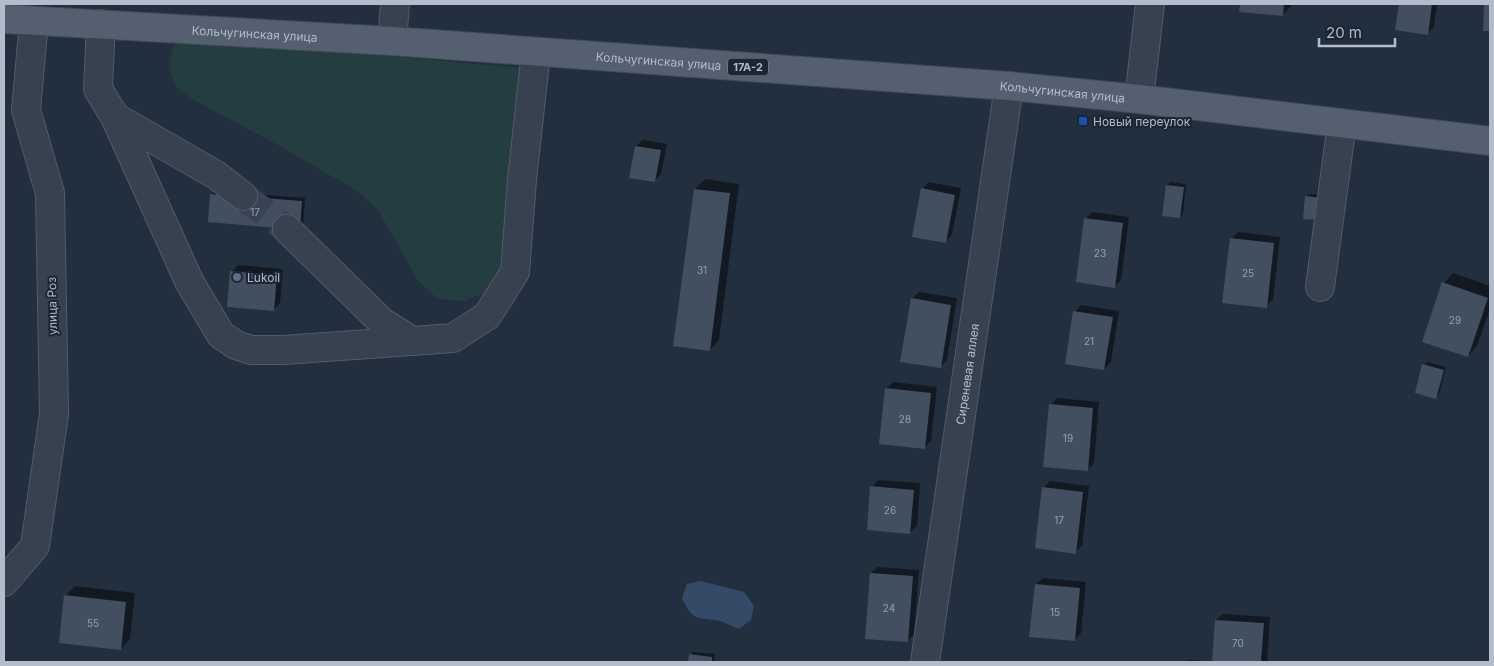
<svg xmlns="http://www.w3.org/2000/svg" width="1494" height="666" font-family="Inter,sans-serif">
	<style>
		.green { fill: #243d40 }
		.water { fill: #354a67 }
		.shadow { fill: #0007 }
		.building { fill: #414f61 }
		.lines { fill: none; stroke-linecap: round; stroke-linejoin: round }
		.minor-tunnel { stroke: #384454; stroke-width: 28; stroke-dasharray: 28 14; stroke-linecap: butt }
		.minor-casing { stroke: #525c69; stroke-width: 30 }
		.major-casing { stroke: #404a57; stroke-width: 30 }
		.minor { stroke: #37414f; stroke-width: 28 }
		.major { stroke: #54606f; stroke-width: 28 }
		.transit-dot { fill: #1a4fb4; stroke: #1c2633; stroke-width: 2 }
		.service-dot { fill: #5c6f8a; stroke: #1c2633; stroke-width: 2 }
		.labels { text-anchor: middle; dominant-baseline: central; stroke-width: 4; stroke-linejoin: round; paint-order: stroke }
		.number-label { font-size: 10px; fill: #96a1b0 }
		.shield { fill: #1c2633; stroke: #858f9d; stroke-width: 1 }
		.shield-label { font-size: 11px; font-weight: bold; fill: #b2bcca }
		.street-label { font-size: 12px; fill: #b2bcca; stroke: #1c2633 }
		.poi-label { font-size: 12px; fill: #b2bcca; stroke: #1c2633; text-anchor: start }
	</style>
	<rect width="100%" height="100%" fill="#222f3f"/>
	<path class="green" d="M191,38L521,68L500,274L489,291L464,301L438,299L418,281L378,210L357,191L280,146L195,101L175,86L169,64L174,45Z"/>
	<path class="water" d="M701,581L744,592L754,606L751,620L739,629C733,627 727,623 720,621C697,617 693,622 682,598L687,584Z"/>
	<path class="shadow" d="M1241,4H1293L1283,15L1240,11Z
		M1401,4H1437L1434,27L1427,33L1397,29Z
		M643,140L667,144L661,174L654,181L636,146Z
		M705,179L739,184L719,340L710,350L695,189Z
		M929,182L961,188L952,235L945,242L922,189Z
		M1170,182L1186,184L1183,214L1180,217L1167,185Z
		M215,191L305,198L303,226L209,221L212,194Z
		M1309,194L1325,195L1324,216L1306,197Z
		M1092,212L1129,217L1121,280L1115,286L1086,219Z
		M1238,232L1280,237L1273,300L1266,306L1231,239Z
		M238,265L283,269L280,303L273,310L231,272Z
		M1453,273L1490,286V309L1477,346L1468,356L1444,283Z
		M919,292L957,298L947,360L940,367L912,299Z
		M1081,305L1119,311L1111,362L1104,369L1075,312Z
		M1427,362L1446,367L1439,394L1436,397L1424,365Z
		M893,382L937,387L931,441L924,448L886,389Z
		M1057,398L1099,402L1094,463L1087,470L1050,405Z
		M878,480L920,483L917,526L910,532L872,487Z
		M1050,481L1089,486L1082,546L1075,552L1044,488Z
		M878,567L919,570L914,634L908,641L871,573Z
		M1043,578L1086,582L1081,633L1074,640L1036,584Z
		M75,586L135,593L130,639L121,649L65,596Z
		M1223,614L1270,617L1267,662H1213L1216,620Z
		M693,652L715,654L714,662H689L690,655Z
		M1188,660L1204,661V662H1186Z"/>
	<path class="building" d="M1240,4H1284L1283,16L1239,12Z
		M1399,4H1432L1428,35L1395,30Z
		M1484,4H1490V31H1483Z
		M635,146L661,150L655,182L629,178Z
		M1166,185L1184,187L1180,218L1162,216Z
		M921,188L955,195L946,243L912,237Z
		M694,189L730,193L710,351L673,346Z
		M210,194L302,201L300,230L208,222Z
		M1305,196L1323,198L1321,220L1303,219Z
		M1084,218L1123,223L1115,288L1076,282Z
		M1230,238L1274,243L1267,308L1222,303Z
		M230,271L277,275L274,311L227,307Z
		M1442,282L1488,298L1468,357L1422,342Z
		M911,298L951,305L941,368L900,362Z
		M1073,311L1113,317L1104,370L1065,364Z
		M1422,364L1444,370L1436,399L1415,393Z
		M885,388L931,393L925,449L879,444Z
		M1049,404L1093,408L1088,471L1043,467Z
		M870,486L914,490L910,534L867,530Z
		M1042,487L1083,492L1076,554L1035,548Z
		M870,573L913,576L908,642L865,639Z
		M1035,584L1080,588L1075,641L1029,637Z
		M64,595L126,602L121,650L59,643Z
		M1215,620L1264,623L1261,662H1212Z
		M689,654L712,657V662H688Z"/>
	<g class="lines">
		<path class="minor-tunnel" d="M243,196L287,229"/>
		<g class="minor-casing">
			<g id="minor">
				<path d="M101,24L98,89L115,117L216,175L243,196"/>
				<path d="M392,41L395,4"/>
				<path d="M1139,99L1150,4"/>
				<path d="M115,117L189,281L221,335L236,345L251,350H283L412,341"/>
				<path d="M287,229L382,322L412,341L453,338L487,316L515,272L522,180L536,52"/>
				<path d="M1320,287L1342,123"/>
				<path d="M4,582L35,546L54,414L50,193L26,110L34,21"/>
				<path id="s1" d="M925,662L1009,86"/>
			</g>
		</g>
		<g class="major-casing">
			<g id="major">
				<path id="s2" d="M4,19L392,41L1009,86L1139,99L1490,141"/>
			</g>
		</g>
		<use href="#minor" class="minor"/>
		<use href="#major" class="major"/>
	</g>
	<rect class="transit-dot" x="1078" y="116" width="10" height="10" rx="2.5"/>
	<circle class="service-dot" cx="237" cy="277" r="5"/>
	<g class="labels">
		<g class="number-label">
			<text x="255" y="212">17</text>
			<text x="1100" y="253">23</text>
			<text x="702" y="270">31</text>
			<text x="1248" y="273">25</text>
			<text x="1455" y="320">29</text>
			<text x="1089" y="341">21</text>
			<text x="905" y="419">28</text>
			<text x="1068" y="438">19</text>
			<text x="890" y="510">26</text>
			<text x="1059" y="520">17</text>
			<text x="889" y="608">24</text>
			<text x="1055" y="612">15</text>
			<text x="93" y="623">55</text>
			<text x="1238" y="643">70</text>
		</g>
		<rect class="shield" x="728" y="58.5" width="40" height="17" rx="4"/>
		<g class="shield-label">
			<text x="748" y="67">17А-2</text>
		</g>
		<g class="street-label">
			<text stroke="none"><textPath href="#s2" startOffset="251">Кольчугинская улица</textPath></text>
			<text stroke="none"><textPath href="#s2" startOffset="656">Кольчугинская улица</textPath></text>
			<text stroke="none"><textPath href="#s2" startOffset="1061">Кольчугинская улица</textPath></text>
			<text transform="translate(52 306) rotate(-91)">улица Роз</text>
			<text stroke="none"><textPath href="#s1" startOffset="291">Сиреневая аллея</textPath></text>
		</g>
		<g class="poi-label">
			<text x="1093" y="121">Новый переулок</text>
			<text x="247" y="277">Lukoil</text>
		</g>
	</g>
	<rect width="1494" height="666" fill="none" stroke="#b2bcca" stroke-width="10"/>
	<path d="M1319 38v8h76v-8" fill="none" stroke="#b2bcca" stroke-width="2.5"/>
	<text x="1326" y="38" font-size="15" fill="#b2bcca" stroke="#1c2633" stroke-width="4" paint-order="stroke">20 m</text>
</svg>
